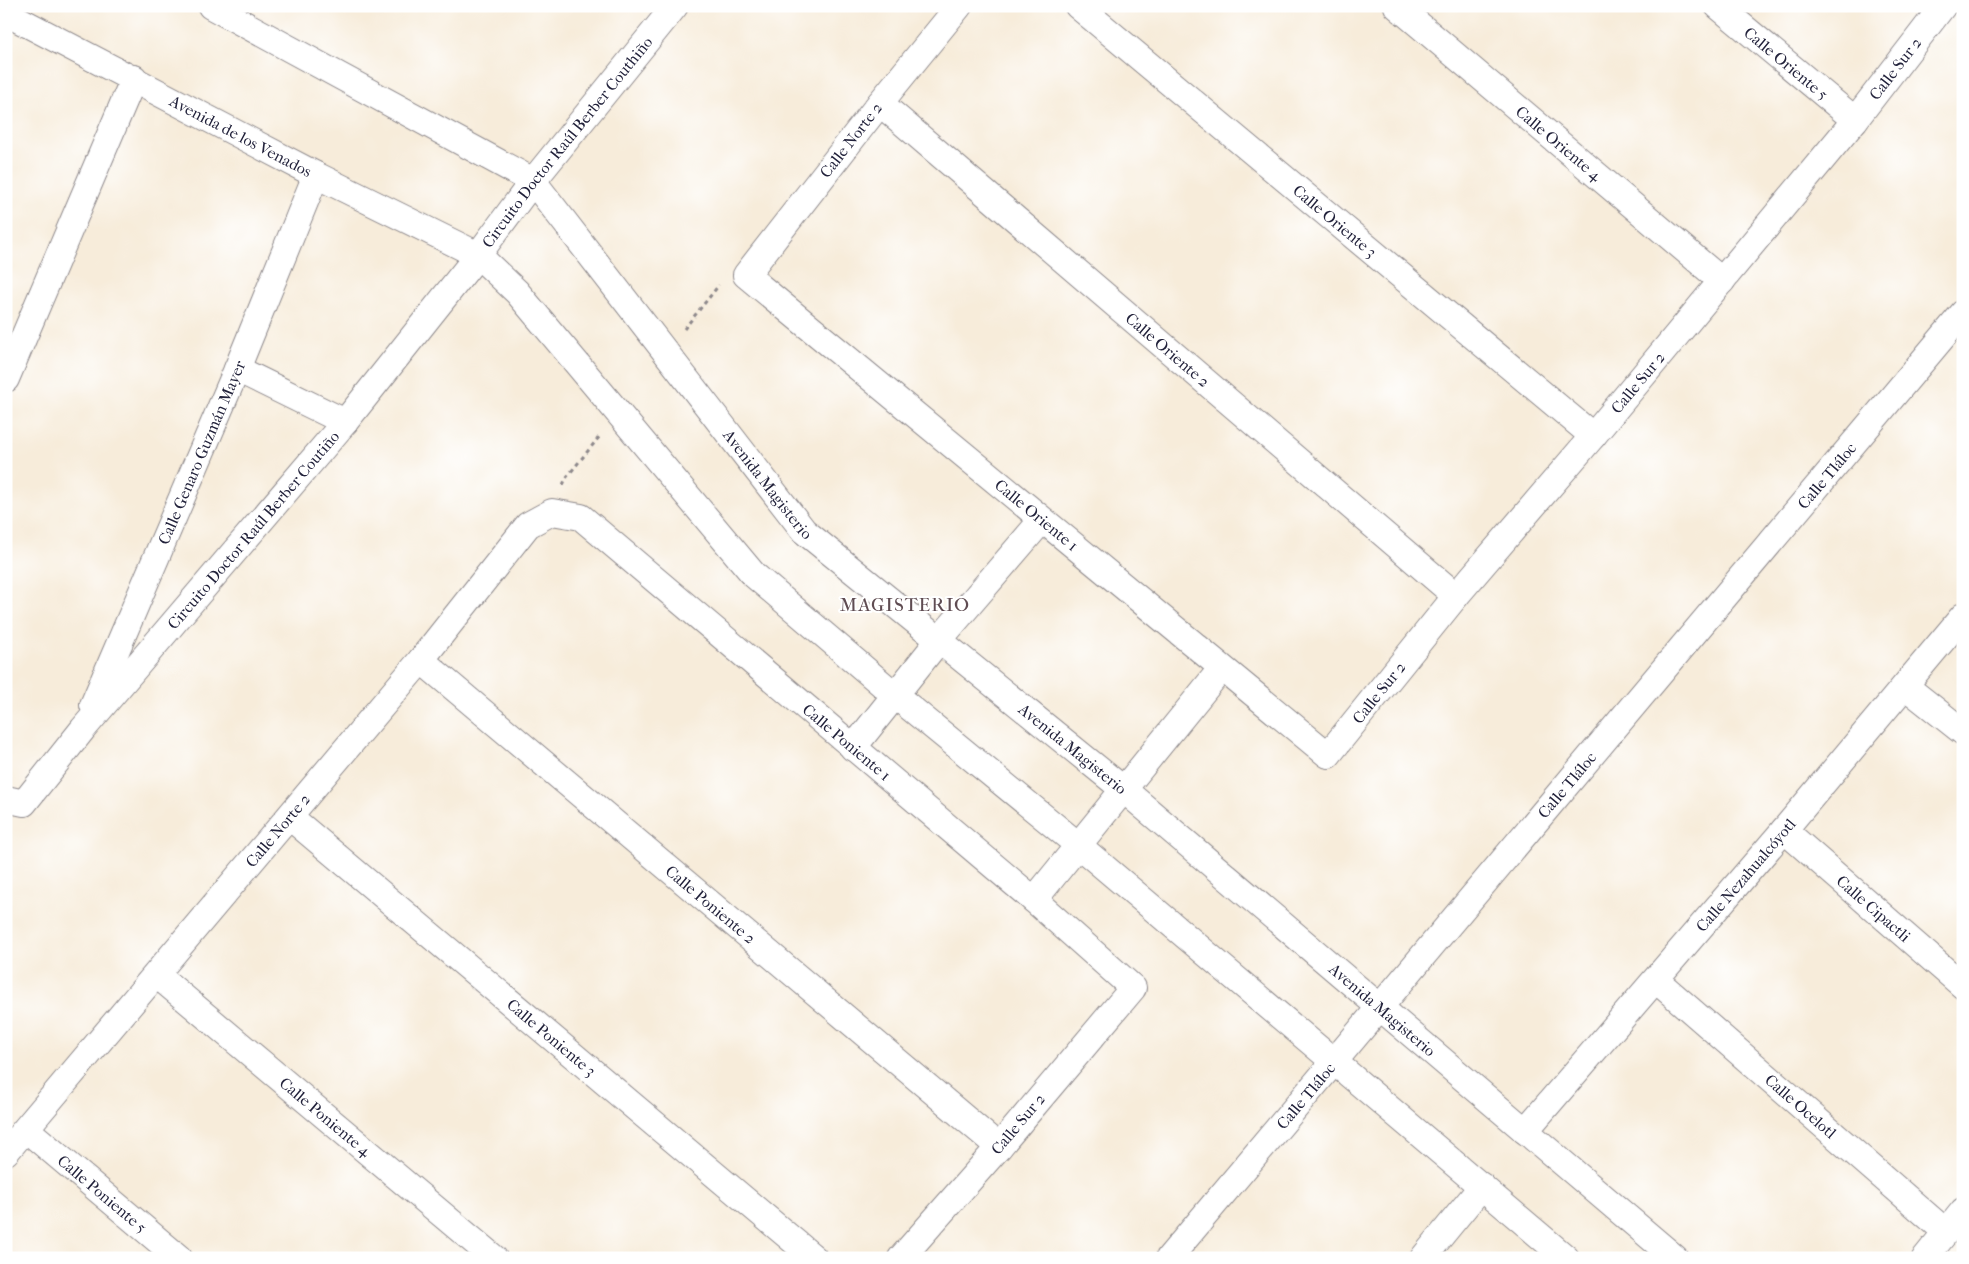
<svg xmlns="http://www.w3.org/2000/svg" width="1969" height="1264" font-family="'IM FELL French Canon',serif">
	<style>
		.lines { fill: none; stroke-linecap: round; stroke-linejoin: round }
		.street-casing { stroke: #8c878a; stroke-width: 28 }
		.path { stroke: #8c878a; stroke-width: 3; stroke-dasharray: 4 4; stroke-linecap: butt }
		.street { stroke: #fff; stroke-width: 26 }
		.labels { text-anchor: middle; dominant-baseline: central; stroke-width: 4; stroke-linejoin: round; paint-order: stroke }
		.street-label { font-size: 16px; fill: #22223b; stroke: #fff }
		.quarter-label { font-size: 19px; letter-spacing: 1px; fill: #5f4c52; stroke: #fff }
	</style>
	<rect width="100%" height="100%" fill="#fff"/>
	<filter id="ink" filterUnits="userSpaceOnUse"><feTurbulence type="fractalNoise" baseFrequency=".02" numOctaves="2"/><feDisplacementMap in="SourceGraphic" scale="10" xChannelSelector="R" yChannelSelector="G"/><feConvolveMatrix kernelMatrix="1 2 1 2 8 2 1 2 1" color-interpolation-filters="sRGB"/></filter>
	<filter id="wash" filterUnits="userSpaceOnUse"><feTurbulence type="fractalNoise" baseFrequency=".0096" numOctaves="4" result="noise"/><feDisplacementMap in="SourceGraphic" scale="20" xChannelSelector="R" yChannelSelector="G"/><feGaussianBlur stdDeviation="1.12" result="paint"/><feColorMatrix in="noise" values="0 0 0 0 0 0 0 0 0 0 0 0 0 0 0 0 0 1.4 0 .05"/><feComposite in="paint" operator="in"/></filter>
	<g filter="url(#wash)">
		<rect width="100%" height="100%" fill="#f7ecda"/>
	</g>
	<g filter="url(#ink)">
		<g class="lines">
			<g class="street-casing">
				<g id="street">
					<path id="s1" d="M211,6L533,181L804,531L1123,789L1675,1258"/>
					<path id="s2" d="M959,6L880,103L746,275L1328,755L1456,596L1593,436L1855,120L1943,6"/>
					<path id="s3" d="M1078,6L1593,436"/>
					<path id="s4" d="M1397,6L1722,281"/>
					<path id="s5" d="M1718,6L1855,120"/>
					<path id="s6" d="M6,13L316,175L478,255L517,292L754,575L896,696L1078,845L1566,1258"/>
					<path id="s7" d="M880,103L1456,596"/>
					<path d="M237,369L345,422"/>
					<path d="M6,379L134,78"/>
					<path id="s8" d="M421,660L999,1147"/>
					<path d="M1905,686L1963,732"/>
					<path id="s9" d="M93,705L237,369L316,175"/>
					<path d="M853,748L939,640L1042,520"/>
					<path id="s10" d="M6,799L24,803L83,729L345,422L478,255L533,181L675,6"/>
					<path id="s11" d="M290,817L814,1258"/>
					<path id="s12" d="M1784,830L1963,986"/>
					<path d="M1034,900L1222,668"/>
					<path id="s13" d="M157,975L494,1258"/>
					<path id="s14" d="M1656,980L1946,1232"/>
					<path id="s15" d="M26,1129L179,1258"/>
					<path id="s16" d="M1525,1131L1784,830L1963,616"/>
					<path id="s17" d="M6,1152L421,660L528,525L552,512L581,517L1034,900L1133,988L999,1147L901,1258"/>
					<path id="s18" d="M1169,1258L1963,313"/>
					<path d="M1423,1258L1482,1186"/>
					<path d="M1925,1258L1963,1211"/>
				</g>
			</g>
			<path class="path" d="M684,329L719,285
				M563,485L566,478L600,436"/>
			<use href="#street" class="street"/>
		</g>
	</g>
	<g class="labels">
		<g class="street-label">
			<text stroke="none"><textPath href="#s5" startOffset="89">Calle Oriente 5</textPath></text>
			<text stroke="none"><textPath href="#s2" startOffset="1988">Calle Sur 2</textPath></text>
			<text stroke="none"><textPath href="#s6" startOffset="265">Avenida de los Venados</textPath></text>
			<text transform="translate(851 140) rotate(-52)">Calle Norte 2</text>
			<text stroke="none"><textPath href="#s10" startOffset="874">Circuito Doctor Raúl Berber Couthiño</textPath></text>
			<text stroke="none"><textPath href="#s4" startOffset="212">Calle Oriente 4</textPath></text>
			<text stroke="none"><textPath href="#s3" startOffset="335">Calle Oriente 3</textPath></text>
			<text stroke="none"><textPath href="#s7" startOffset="379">Calle Oriente 2</textPath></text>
			<text stroke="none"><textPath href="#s2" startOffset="1582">Calle Sur 2</textPath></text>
			<text stroke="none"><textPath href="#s9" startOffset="275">Calle Genaro Guzmán Mayer</textPath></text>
			<text stroke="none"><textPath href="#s18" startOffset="1022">Calle Tláloc</textPath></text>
			<text stroke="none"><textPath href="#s1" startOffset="750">Avenida Magisterio</textPath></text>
			<text stroke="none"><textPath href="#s2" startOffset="720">Calle Oriente 1</textPath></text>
			<text stroke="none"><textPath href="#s10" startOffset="375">Circuito Doctor Raúl Berber Coutiño</textPath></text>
			<text stroke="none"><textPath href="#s2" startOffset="1178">Calle Sur 2</textPath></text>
			<text stroke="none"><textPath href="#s17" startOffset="1221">Calle Poniente 1</textPath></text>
			<text stroke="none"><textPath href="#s1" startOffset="1155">Avenida Magisterio</textPath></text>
			<text stroke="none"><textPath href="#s18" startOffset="618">Calle Tláloc</textPath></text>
			<text stroke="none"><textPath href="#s17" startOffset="421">Calle Norte 2</textPath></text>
			<text stroke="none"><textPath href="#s16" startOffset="338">Calle Nezahualcóyotl</textPath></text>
			<text stroke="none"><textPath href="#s8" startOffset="379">Calle Poniente 2</textPath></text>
			<text stroke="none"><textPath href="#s12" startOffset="119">Calle Cipactli</textPath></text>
			<text stroke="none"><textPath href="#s1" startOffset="1560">Avenida Magisterio</textPath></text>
			<text stroke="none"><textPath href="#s11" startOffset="342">Calle Poniente 3</textPath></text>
			<text stroke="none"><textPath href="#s18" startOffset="212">Calle Tláloc</textPath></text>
			<text stroke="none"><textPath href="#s14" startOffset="192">Calle Ocelotl</textPath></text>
			<text stroke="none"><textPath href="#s13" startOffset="220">Calle Poniente 4</textPath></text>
			<text transform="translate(1018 1124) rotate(-50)">Calle Sur 2</text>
			<text stroke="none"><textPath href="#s15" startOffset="100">Calle Poniente 5</textPath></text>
		</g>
		<g class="quarter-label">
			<text x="905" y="605">MAGISTERIO</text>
		</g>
	</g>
	<rect width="1969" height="1264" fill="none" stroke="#fff" stroke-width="25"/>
</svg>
